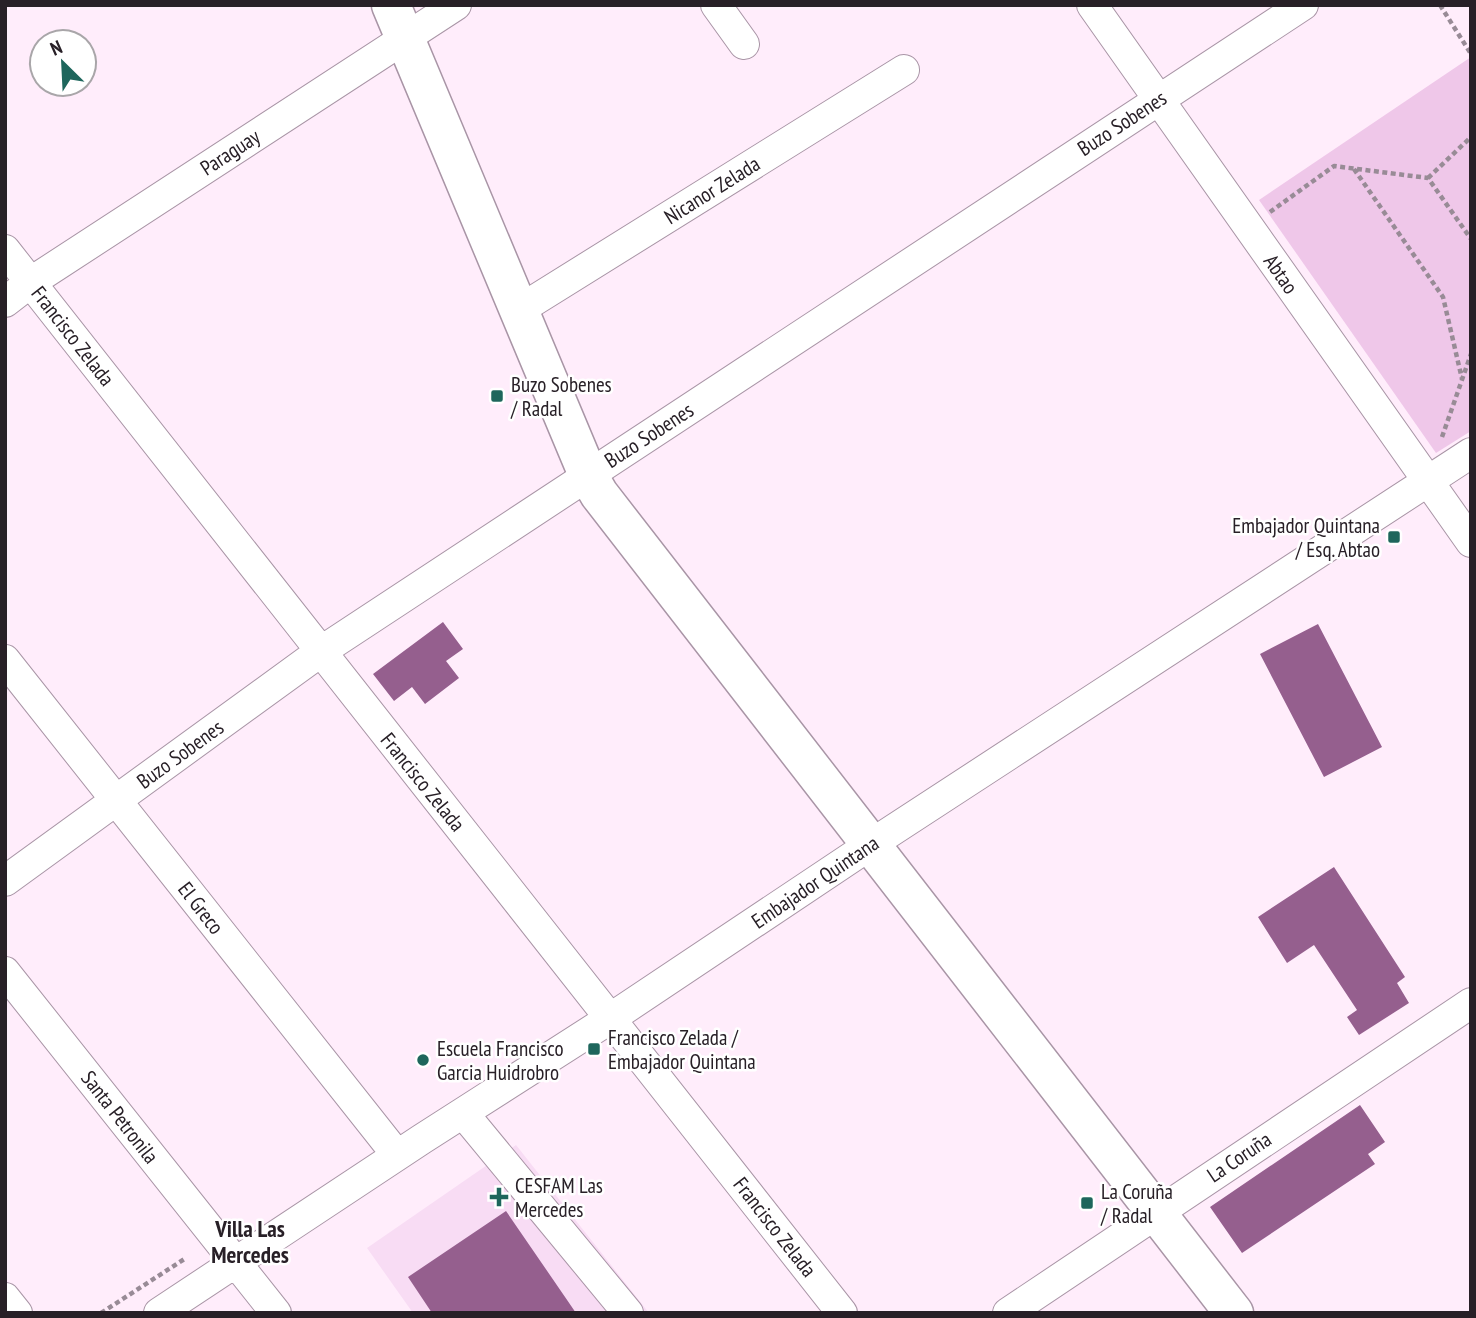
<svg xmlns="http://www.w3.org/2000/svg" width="1476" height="1318" font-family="'PT Sans Narrow',sans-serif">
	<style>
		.built { fill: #f8dcf4 }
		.green { fill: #efc7e9 }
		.building { fill: #955f8e }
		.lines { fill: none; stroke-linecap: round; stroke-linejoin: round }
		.minor-casing { stroke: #a995a6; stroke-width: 32 }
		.major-casing { stroke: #a995a6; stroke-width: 41 }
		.path { stroke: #988b96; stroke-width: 4.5; stroke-dasharray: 5 3.5; stroke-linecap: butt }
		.minor { stroke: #fff; stroke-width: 30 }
		.major { stroke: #fff; stroke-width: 38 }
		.poi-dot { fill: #1e665c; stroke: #fff; stroke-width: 2.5 }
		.labels { text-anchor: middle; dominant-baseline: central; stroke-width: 5; stroke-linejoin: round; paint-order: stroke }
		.street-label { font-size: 21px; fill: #282027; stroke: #fff }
		.poi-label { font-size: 21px; fill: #282027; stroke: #fff; text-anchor: start }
		.neighbourhood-label { font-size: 23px; font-weight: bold; fill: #282027; stroke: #fff }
	</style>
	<rect width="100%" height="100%" fill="#ffedfb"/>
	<path class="built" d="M516,1145L649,1313H413L367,1248Z"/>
	<path class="green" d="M1471,57V431L1436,453L1259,200Z"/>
	<path class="building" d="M443,622L463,649L446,661L459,678L425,704L412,687L394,701L373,674Z
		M1318,624L1382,747L1324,777L1260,654Z
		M1334,867L1405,977L1397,983L1409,1003L1359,1035L1347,1017L1357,1010L1314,945L1287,963L1258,917Z
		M1360,1105L1385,1142L1368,1154L1375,1164L1242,1253L1210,1207Z
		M506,1211L576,1313H432L408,1277Z"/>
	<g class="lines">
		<g class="minor-casing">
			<path id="minor" d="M716,5L744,44
				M1092,5L1471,542
				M5,250L842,1313
				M5,302L31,282L456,5
				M519,310L904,70
				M5,660L397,1155
				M5,881L320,652L1303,5
				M5,972L276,1313
				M463,1113L628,1313
				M5,1298L17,1313
				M159,1313L422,1139L611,1018L870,845L1471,453
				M1008,1313L1471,1003"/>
		</g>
		<g class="major-casing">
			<path id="major" d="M391,5L588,475L599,494L1234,1313"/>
		</g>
		<path class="path" d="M1440,5L1471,54
			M1354,169L1443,297L1462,379
			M1428,178L1471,137
			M1270,212L1334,166L1428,178L1471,239
			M1442,437L1471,354
			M101,1313L186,1258"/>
		<use href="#minor" class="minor"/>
		<use href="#major" class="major"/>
	</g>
	<g class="poi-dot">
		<rect x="490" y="389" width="14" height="14" rx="3.5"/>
		<rect x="1387" y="530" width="14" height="14" rx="3.5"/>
		<rect x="587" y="1042" width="14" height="14" rx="3.5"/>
		<circle cx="423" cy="1060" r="7"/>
		<path d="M495.5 1186.5h7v7h7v7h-7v7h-7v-7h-7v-7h7z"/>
		<rect x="1080" y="1196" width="14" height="14" rx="3.5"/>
	</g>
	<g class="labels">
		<g class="street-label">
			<text transform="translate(1122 123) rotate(-33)">Buzo Sobenes</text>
			<text transform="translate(230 152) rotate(-33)">Paraguay</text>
			<text transform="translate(712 190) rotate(-32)">Nicanor Zelada</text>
			<text transform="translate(1281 274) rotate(55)">Abtao</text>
			<text transform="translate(73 336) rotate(52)">Francisco Zelada</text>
			<text transform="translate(649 435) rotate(-33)">Buzo Sobenes</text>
			<text transform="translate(180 754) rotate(-36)">Buzo Sobenes</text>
			<text transform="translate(423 782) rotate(51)">Francisco Zelada</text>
			<text transform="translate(815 882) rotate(-34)">Embajador Quintana</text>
			<text transform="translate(201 908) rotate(52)">El Greco</text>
			<text transform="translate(120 1117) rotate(52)">Santa Petronila</text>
			<text transform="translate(1239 1157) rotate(-34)">La Coruña</text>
			<text transform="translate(775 1227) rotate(52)">Francisco Zelada</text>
		</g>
		<g class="poi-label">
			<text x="511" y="384">Buzo Sobenes<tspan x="511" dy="24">/ Radal</tspan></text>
			<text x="1380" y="525" text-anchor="end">Embajador Quintana<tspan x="1380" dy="24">/ Esq. Abtao</tspan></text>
			<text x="608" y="1037">Francisco Zelada /<tspan x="608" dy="24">Embajador Quintana</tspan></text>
			<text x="437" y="1048">Escuela Francisco<tspan x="437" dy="24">Garcia Huidrobro</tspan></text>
			<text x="515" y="1185">CESFAM Las<tspan x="515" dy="24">Mercedes</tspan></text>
			<text x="1101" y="1191">La Coruña<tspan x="1101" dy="24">/ Radal</tspan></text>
		</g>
		<g class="neighbourhood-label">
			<text x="250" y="1228">Villa Las<tspan x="250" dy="26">Mercedes</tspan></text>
		</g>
	</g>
	<rect width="1476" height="1318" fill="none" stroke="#282027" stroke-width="14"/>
	<g transform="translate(63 63) rotate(336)"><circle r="33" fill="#ffffff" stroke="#a9a6a9" stroke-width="2"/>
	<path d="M0-5L12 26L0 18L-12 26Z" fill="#1e665c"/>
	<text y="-10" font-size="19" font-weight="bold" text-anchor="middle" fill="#282027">N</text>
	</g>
</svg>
